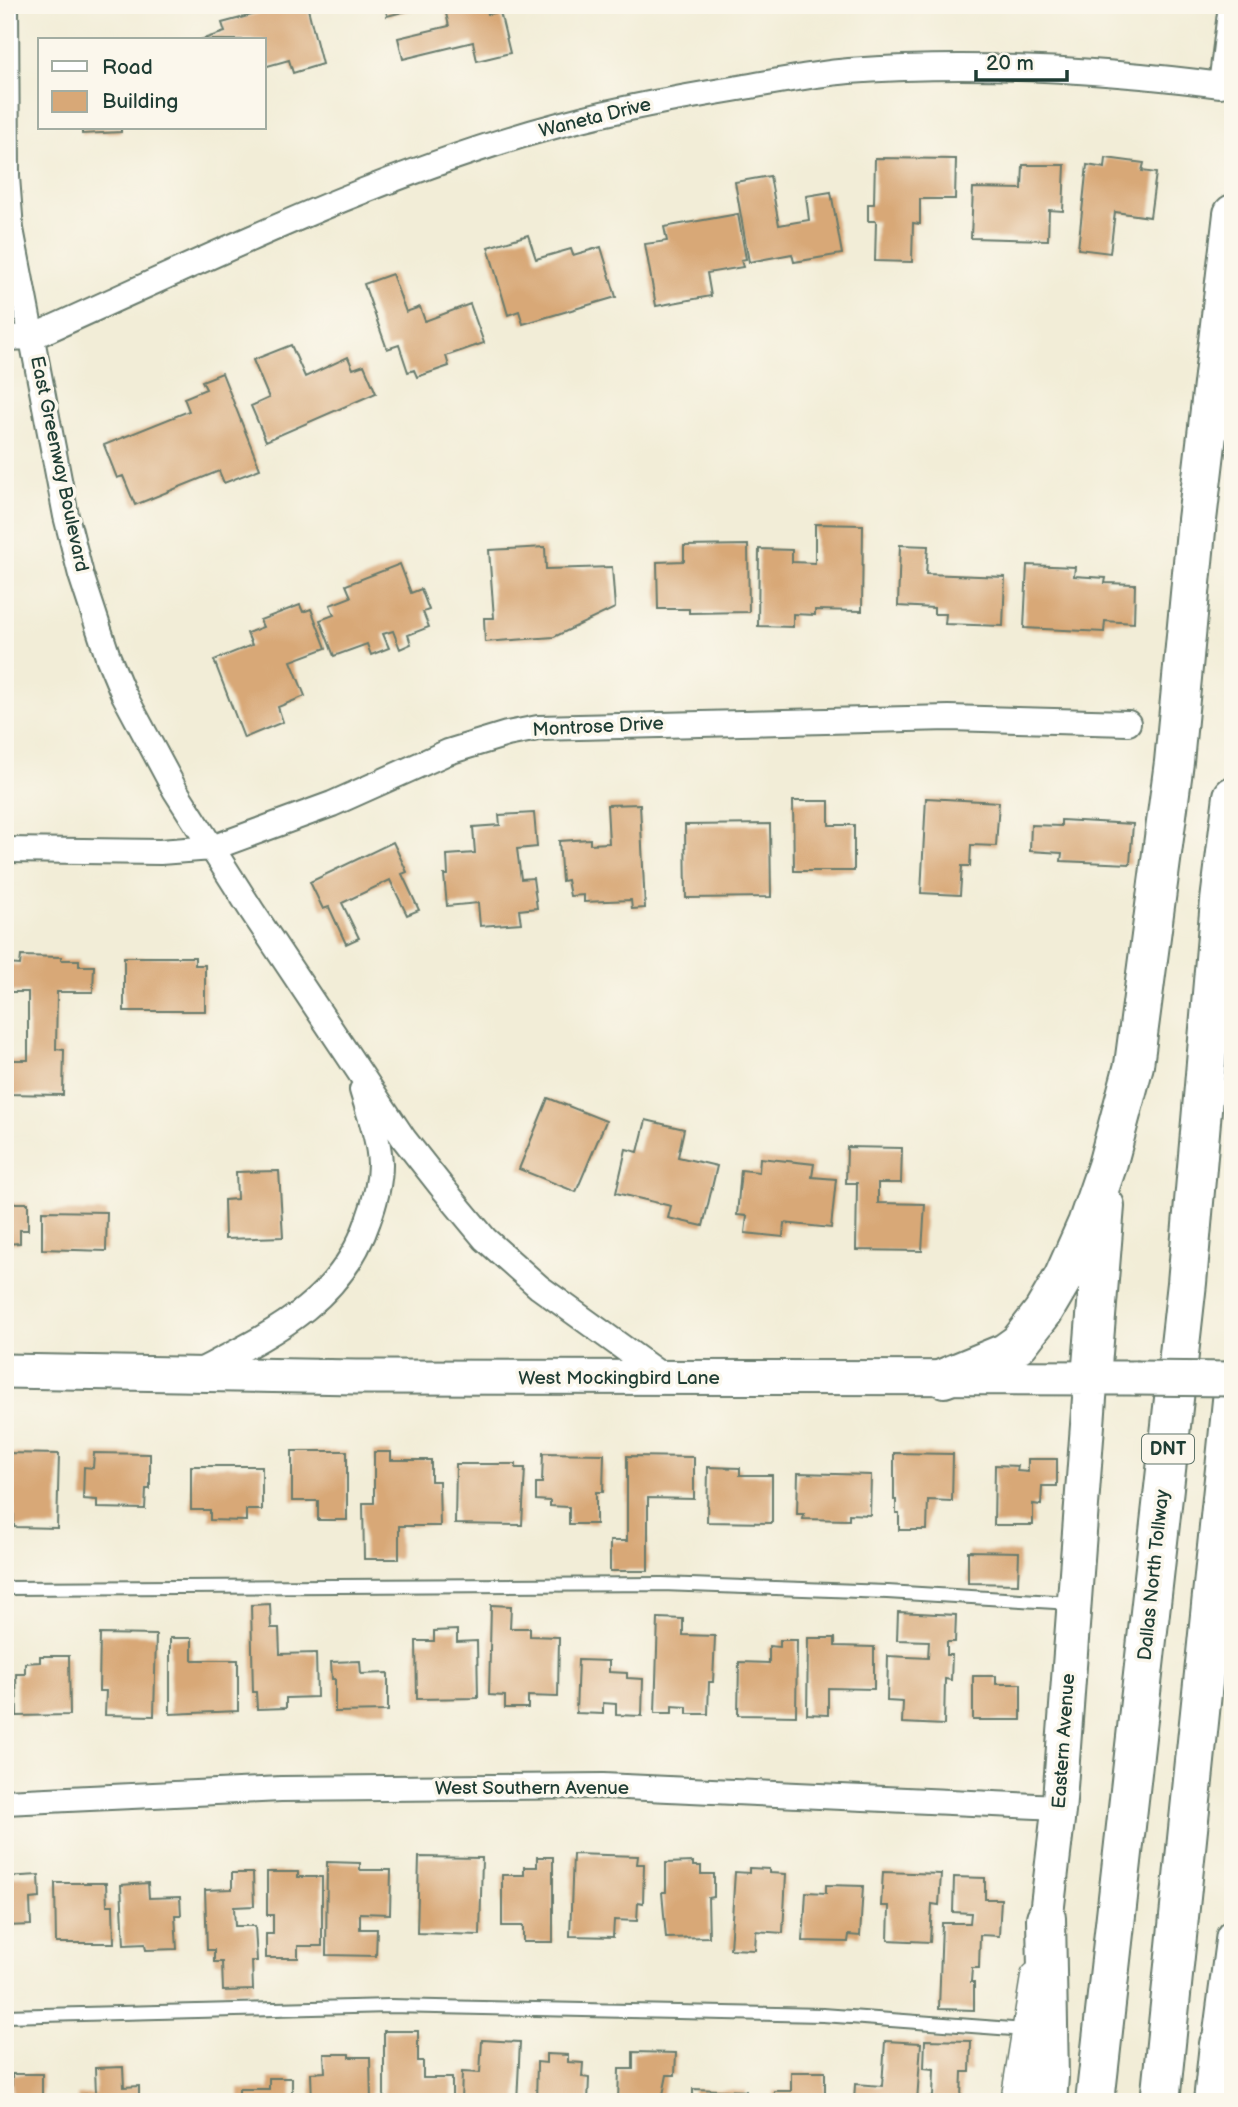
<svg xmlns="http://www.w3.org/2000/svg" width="1238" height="2107" font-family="'Balsamiq Sans',sans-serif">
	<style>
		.building { fill: #d8a877 }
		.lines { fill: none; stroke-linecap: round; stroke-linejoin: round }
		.service-casing { stroke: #697b6d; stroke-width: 16 }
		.minor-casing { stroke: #697b6d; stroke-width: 28 }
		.tertiary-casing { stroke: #697b6d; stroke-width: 33 }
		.secondary-casing { stroke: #697b6d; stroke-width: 37 }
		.motorway-casing { stroke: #697b6d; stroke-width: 42 }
		.service { stroke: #fff; stroke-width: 12 }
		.minor { stroke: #fff; stroke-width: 24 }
		.tertiary { stroke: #fff; stroke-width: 30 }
		.secondary { stroke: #fff; stroke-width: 33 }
		.motorway { stroke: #fff; stroke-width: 38 }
		.secondary-bridge-casing { stroke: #697b6d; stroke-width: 37; stroke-linecap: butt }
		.secondary-bridge { stroke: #fff; stroke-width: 33 }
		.labels { text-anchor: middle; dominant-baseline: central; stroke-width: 7; stroke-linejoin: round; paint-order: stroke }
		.shield { fill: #fbf7ec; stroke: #61756b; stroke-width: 2 }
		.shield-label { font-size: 18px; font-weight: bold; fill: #1f3d34 }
		.street-label { font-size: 19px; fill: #1f3d34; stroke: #fbf7ec }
	</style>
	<rect width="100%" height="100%" fill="#fbf7ec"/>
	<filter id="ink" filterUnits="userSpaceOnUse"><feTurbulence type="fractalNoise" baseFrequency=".0143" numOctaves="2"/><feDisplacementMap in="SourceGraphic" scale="14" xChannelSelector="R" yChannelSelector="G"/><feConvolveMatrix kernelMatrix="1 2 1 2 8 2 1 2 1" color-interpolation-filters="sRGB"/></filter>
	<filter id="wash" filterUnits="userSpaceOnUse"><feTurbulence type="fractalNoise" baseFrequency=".00686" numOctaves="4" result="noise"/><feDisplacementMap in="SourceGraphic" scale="28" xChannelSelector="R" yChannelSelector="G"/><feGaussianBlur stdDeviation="1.57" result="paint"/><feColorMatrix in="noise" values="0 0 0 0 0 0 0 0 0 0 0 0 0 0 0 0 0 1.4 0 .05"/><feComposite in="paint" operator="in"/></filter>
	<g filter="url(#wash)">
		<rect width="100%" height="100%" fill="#f2edd7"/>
		<g id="blocks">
			<path class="building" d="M289,5H307L322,64L293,73L289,60L264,67V40H200L225,32L222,23Z
				M378,5H426V6L387,16L386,9L380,10Z
				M444,5H486L488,14L500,12L510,53L477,61L473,42L403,59L398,38L449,26Z
				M82,128H121V132L82,134Z
				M875,158L956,159L955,199H920V224L913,223L912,262L875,261L876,221H868V204H874Z
				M1106,158L1144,163L1142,171L1156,173L1150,217L1115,212L1110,253L1078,249L1087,165L1105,168Z
				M1023,165H1065L1063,211L1049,210L1048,240L971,238L973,188L1022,189Z
				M770,176L779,225L809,220L806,196L831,192L842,254L794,262L792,254L749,262L735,182Z
				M738,214L746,259L741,260L743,267L707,273L711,296L656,306L645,244L667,241L664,227Z
				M528,235L536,259L571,249L573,255L601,247L616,297L523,324L519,311L508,315L488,247Z
				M392,274L406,312L420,307L425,321L470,304L484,343L446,356L449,366L417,377L414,370L408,372L399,345L387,349L364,284Z
				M291,345L305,377L348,357L353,369L364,365L376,393L266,441L251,406L269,398L253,360Z
				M222,373L260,469L224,483L219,471L135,505L123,476L117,478L104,445L189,411L184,398L206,389L202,381Z
				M815,524L863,525L862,611L815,610V615L793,614V627L758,626L759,549L792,550V562L815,563Z
				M748,545L749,612L689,613V609H658L657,562L684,561V546Z
				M900,545L928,546L926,574L1005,577L1003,626L945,624L946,614H934V608L898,606Z
				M545,547L546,569L612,567L615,608L554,637L485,642L484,618H494L489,550Z
				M400,564L411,593L421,589L429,610L423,612L429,627L408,635L411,644L400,649L393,631L383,634L389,648L371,655L367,644L334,656L320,620L334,615L330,605L351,597L346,585Z
				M1027,565L1075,567L1074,576L1106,578L1105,583L1135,584L1134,623L1105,621L1104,632L1024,628Z
				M300,605L303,612L311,609L326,648L291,661L305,696L278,707L283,722L244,738L214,660L252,645L247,633L263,627L260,620Z
				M926,798L999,802L996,846L971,845L970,866H962L960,895L921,893Z
				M793,801H829V825H854V871H794Z
				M640,804L645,908L632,909L631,900L584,902V895L570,896L567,880L562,881L559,841L590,839V844L609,843L607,805Z
				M534,813L537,847L517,849L521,879L533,878L537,908L519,910L521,923L480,926L478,903L447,906L444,875H448L447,855L475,853L473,827L500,825L499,815Z
				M1061,820L1133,824L1130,864L1061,861L1062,853L1030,851L1031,825L1061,826Z
				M770,824L771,897L686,898L685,825Z
				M393,842L407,872L402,874L419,910L407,915L390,880L342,903L359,938L346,944L329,907L323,909L310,882Z
				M21,956L61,957V960H79V966H94L93,992H57L56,1049L64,1050L63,1095L5,1094V1060H28V992H6L7,964L20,965Z
				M124,957H195V965H205V1011H124Z
				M548,1098L606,1121L576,1192L519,1169Z
				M646,1120L684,1129L678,1157L717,1166L703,1226L668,1218L671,1206L616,1193L626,1149L638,1152Z
				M847,1147L902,1148L901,1183H878V1203L925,1204L922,1251L856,1250L857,1183H846Z
				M760,1158L814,1164L812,1177L836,1179L831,1228L784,1223L783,1237L745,1233L747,1216L737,1215L741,1170L759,1172Z
				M279,1171L283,1237L225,1239L224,1200L237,1199L236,1172Z
				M5,1203H28V1230H20V1243L5,1244Z
				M42,1211L107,1212L106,1251L42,1249Z
				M292,1451H347V1520H318V1501H292Z
				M374,1452H391V1460H431V1481H439L440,1526H399V1559H364L363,1503H374Z
				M5,1453L59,1454L57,1528L14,1527V1507H5Z
				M94,1453L150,1454V1489H146L145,1509L97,1508V1500L83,1499L84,1467L93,1468Z
				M543,1453L604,1454L603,1492H596V1524H569V1507L550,1506V1501L536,1500V1483H542Z
				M894,1453L953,1454L952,1501L928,1500L927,1530H899V1513H896V1500H894Z
				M627,1456L694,1457V1499L648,1498V1571H610V1541H627Z
				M1028,1459H1057V1486H1042L1041,1505L1033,1504V1525H994L995,1465L1018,1466L1017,1471L1028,1472Z
				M456,1464H516V1468H525L522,1525L455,1524Z
				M191,1466H262V1510H246V1521L210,1520V1510H191Z
				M708,1467L740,1468V1475H772V1523L707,1522Z
				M798,1473L871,1475L870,1515L849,1514V1520L803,1519L804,1514H797Z
				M968,1551L1019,1552L1018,1584L968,1583Z
				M270,1604L271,1628H279L280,1654L316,1653L317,1697L286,1698V1708L257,1709L256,1692H253L251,1605Z
				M491,1605L511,1606L510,1628H530V1636L559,1637L558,1697L528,1696V1708H505V1696L489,1695Z
				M898,1612L956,1615L955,1642H947V1655H952L951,1680L945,1679L944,1725L902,1723L903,1702L887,1701L888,1656L928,1658L929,1641L897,1640Z
				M658,1618L683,1619V1635L715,1636L713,1682H709L708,1714H687V1707L672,1706V1713H655Z
				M457,1630V1642L477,1641L478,1698L417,1699L416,1641H434V1631Z
				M100,1634L156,1635L154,1716L105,1715L106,1691H99Z
				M170,1638H192V1660H238V1711L170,1714Z
				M808,1638H835V1646L874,1647V1689L828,1688V1715L807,1714Z
				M780,1640H797L796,1716L738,1715L739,1662L769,1663V1646L780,1647Z
				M40,1656H69L70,1715L17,1716L16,1674H25V1663L40,1662Z
				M578,1660L609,1661V1672L627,1673V1678L643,1679L642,1716L616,1715V1704L603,1703V1714L576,1713Z
				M360,1661L361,1674L388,1673V1711L335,1712V1679H332L331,1662Z
				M973,1676H996V1684H1021V1720H973Z
				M573,1854L638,1856L637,1864H644L643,1903L638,1902L637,1921L614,1920L613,1937L570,1936Z
				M419,1857L482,1858L480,1935L417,1933Z
				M537,1857H553V1942H523V1926H502V1875H524V1867H537Z
				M327,1862L360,1863V1870H391L390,1914L360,1913V1929H377L376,1956L326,1955Z
				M693,1862V1866H701V1874H714V1897L708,1898L709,1937L666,1938L662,1892H666V1863Z
				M749,1868L769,1869V1873L786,1874L783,1933L756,1931L755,1950L730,1949L735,1872L749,1873Z
				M267,1872H298V1877H322V1946H298V1958H266V1934H273V1915H267Z
				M883,1872L941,1874L939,1905L932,1904L930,1942L888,1940L889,1906H881Z
				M232,1873H253L254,1906L234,1907L235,1926H255L257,1961H252L253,1990L223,1991L222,1962H214V1950H207L205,1890L232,1889Z
				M39,1875L40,1898L30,1899L31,1925L5,1926V1877Z
				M954,1877L985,1878V1899H1001L999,1936L980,1935L979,1968H972L971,1982H974V2010L939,2009L942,1923H970L971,1913L953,1912Z
				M55,1883H106L107,1905H113L114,1943H56Z
				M148,1883L149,1898L180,1897L181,1915H175L177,1949L146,1950L145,1944L124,1945L121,1885Z
				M826,1885L863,1886L860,1936L849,1935L848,1942L803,1941L806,1892L826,1893Z
				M384,2031H418V2061H423V2078H452V2102H384Z
				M482,2040L520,2042L517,2102H461L462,2072L480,2073Z
				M925,2040L971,2041L970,2072H962L961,2099L976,2100V2102H924V2097H933L934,2069L924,2068Z
				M885,2041L921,2043L917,2102H854L855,2084L882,2086Z
				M633,2052L676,2053L675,2075H667L663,2095H657V2102H618L619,2069H633Z
				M324,2054H349V2057H370L371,2102H312L311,2073L325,2072Z
				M546,2054L568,2055V2062L583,2063L582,2077L589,2078L588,2102H536L537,2062L546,2063Z
				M123,2067L124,2087L139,2086V2102H78L77,2095L96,2094L95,2068Z
				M791,2072H825V2097H819V2102H774V2091H791Z
				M12,2074H42V2102H12Z
				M269,2078H292V2102H239V2089H269Z
				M693,2089L746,2091V2102H693Z"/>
		</g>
	</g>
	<g filter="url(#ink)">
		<use href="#blocks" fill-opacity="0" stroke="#697b6d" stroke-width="2"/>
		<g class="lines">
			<g class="service-casing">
				<path id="service" d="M5,1588L662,1584L887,1592L1072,1603
					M5,2016L390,2006L823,2015L1026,2030"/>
			</g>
			<g class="minor-casing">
				<path id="minor" d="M6,5L7,177L11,229L66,516L81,575L108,657L123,693L175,790L252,911L404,1139L441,1186L485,1239L539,1287L665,1378
					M5,338L32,337C205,260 378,173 562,124C620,108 680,98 739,88C775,82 813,74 849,71C974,62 1098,69 1221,85L1231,5
					M5,850L160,852L212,848L332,804L448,752L507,734L538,728L949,718L1128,723
					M196,1373C269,1335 340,1304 368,1221C375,1202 380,1184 380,1164C379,1138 369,1114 362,1090
					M5,1802L281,1789L603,1786L1059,1807"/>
			</g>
			<g class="tertiary-casing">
				<path id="tertiary" d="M1016,2102L1036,1977"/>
			</g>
			<g class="secondary-casing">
				<path id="secondary" d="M5,1371L356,1377L1135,1378
					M1046,1918L1059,1807L1091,1378
					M1219,2044L1233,1937"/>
			</g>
			<g class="motorway-casing">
				<path id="motorway" d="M944,1378L1005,1353L1019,1343L1043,1312L1063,1278L1087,1224L1107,1166L1134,1065L1174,762L1197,520L1233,214
					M1091,1378L1105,1206
					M1046,1918L1049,2077L1047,2102
					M1095,2102L1187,1283L1220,901L1233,796
					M1160,2102L1233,1391
					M1213,2102L1219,2044"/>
			</g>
			<use href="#service" class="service"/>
			<use href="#minor" class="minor"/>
			<use href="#tertiary" class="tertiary"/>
			<use href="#secondary" class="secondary"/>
			<use href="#motorway" class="motorway"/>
			<g class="secondary-bridge-casing">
				<path id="secondary-bridge" d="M1135,1378L1233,1379"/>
			</g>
			<use href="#secondary-bridge" class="secondary-bridge"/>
		</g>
	</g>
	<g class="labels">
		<rect class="shield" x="1142" y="1434.5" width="52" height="29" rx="5"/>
		<g class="shield-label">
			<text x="1168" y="1449">DNT</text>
		</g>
		<g class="street-label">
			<text transform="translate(595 118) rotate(-14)">Waneta Drive</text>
			<text transform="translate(59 464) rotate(78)">East Greenway Boulevard</text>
			<text transform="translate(598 727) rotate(-3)">Montrose Drive</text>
			<text x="619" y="1378">West Mockingbird Lane</text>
			<text transform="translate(1154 1575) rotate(-84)">Dallas North Tollway</text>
			<text transform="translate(1064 1741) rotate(-86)">Eastern Avenue</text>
			<text x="532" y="1788">West Southern Avenue</text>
		</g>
	</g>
	<rect width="1238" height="2107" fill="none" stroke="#fbf7ec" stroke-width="28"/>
	<rect x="38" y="38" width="228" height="91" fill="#fbf7ec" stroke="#a3ada2" stroke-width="2"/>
	<rect x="52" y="61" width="35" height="10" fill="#ffffff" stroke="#a3ada2" stroke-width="2"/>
	<text x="102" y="74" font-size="21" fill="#1f3d34">Road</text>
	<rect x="52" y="91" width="35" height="21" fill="#d8a877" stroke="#a3ada2" stroke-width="2"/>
	<text x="102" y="108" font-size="21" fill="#1f3d34">Building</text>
	<path d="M976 70v10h91v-10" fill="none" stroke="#1f3d34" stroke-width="3.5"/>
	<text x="986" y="70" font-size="21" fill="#1f3d34" stroke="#fbf7ec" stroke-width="5" paint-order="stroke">20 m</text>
</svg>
